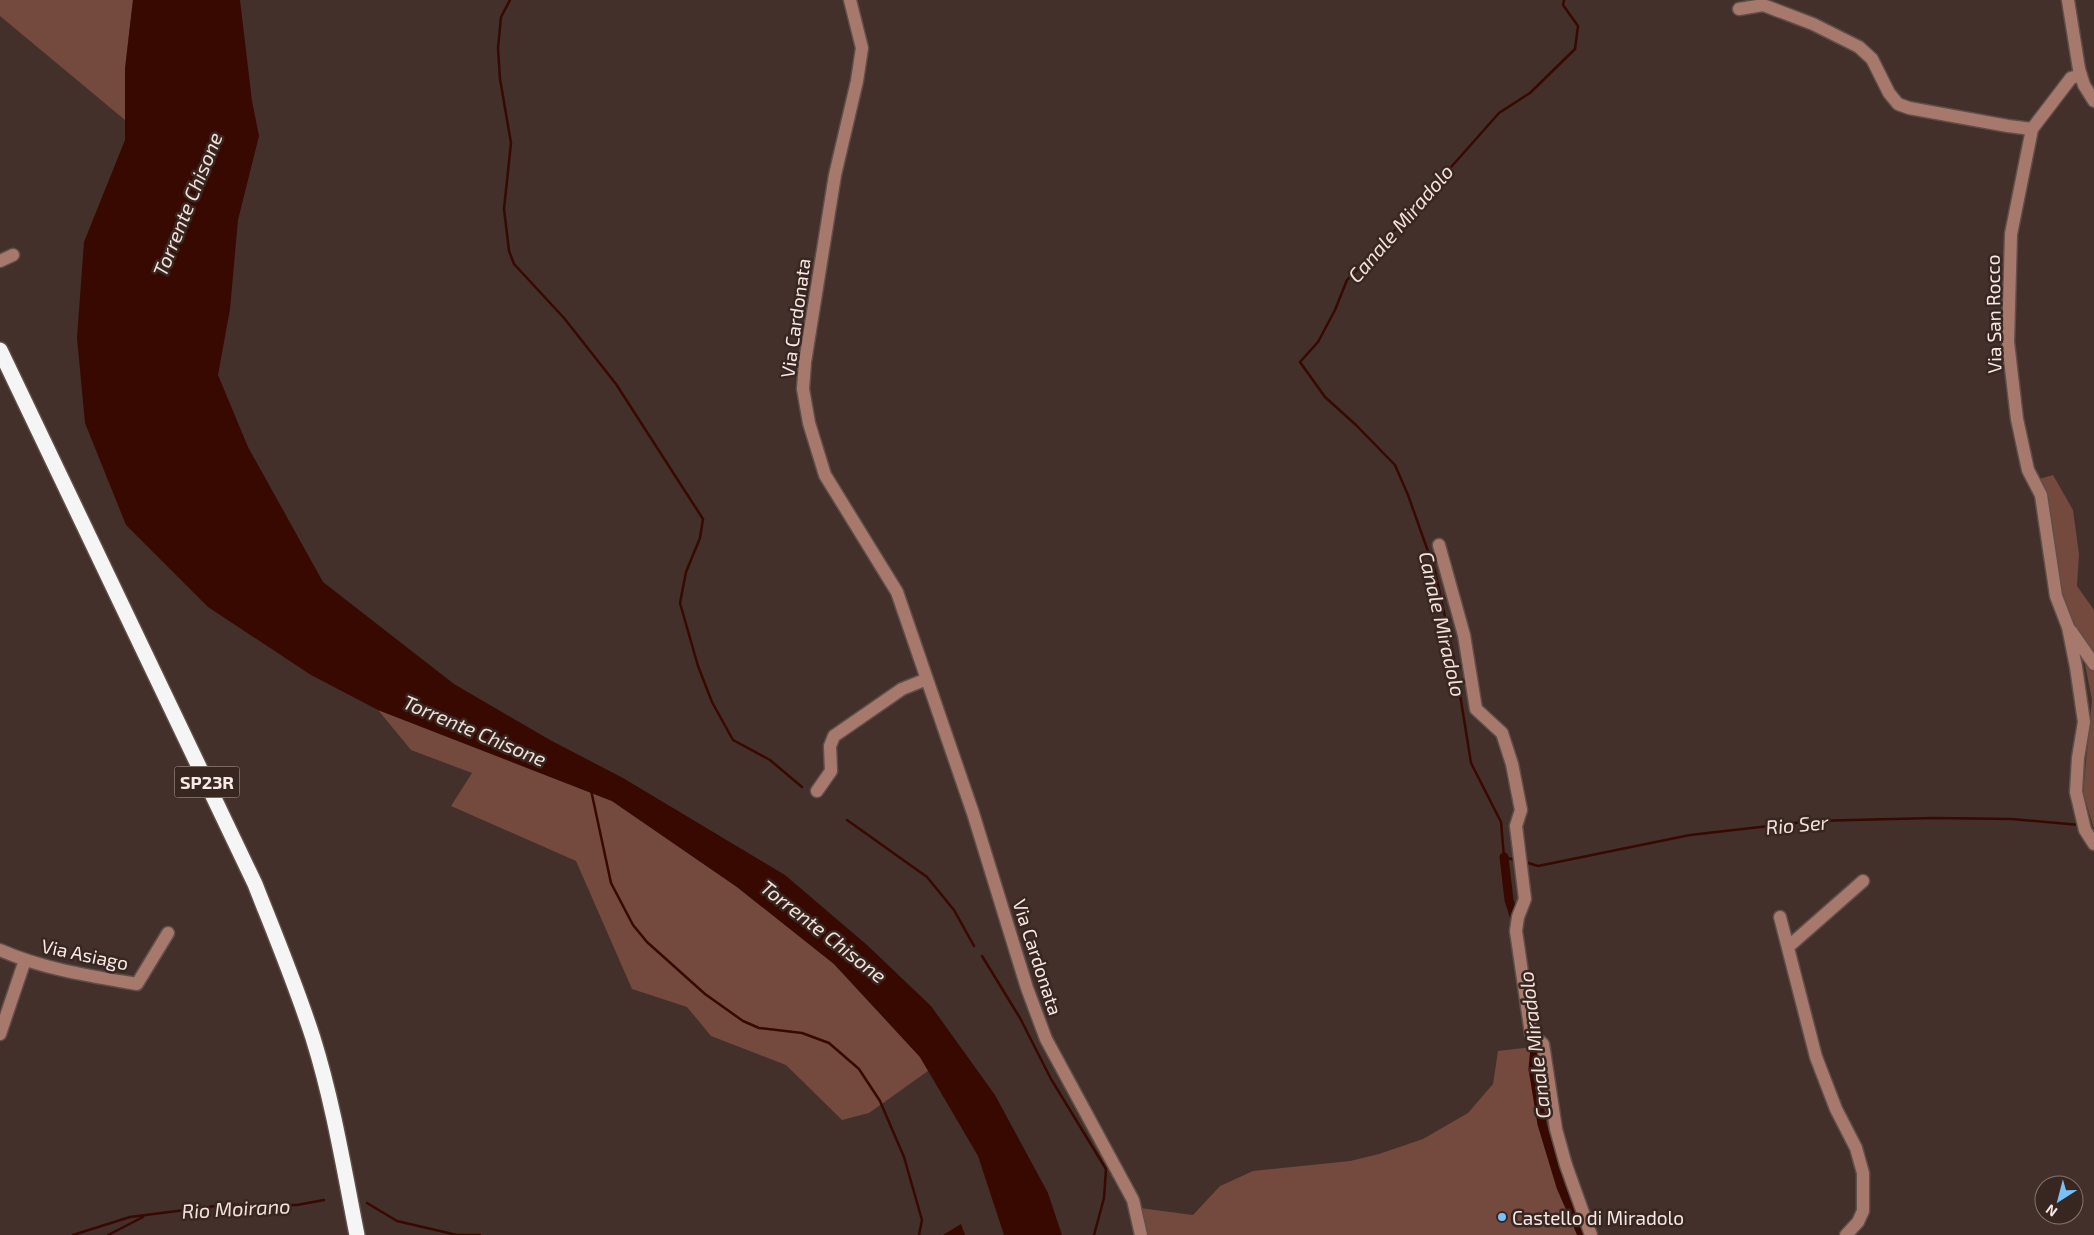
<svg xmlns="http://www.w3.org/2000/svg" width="2094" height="1235" font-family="'Exo 2',sans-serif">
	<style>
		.green { fill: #74493e }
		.water { fill: #380901 }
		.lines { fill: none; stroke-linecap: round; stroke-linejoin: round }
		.stream { stroke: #380901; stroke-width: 2.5 }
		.canal { stroke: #380901; stroke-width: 9 }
		.minor-casing { stroke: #604e48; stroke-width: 15 }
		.highway-casing { stroke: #604e48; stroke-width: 18 }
		.minor { stroke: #a7796c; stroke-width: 12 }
		.highway { stroke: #f5f5f5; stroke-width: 15 }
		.poi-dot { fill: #79bff8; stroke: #382621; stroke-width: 2 }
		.labels { text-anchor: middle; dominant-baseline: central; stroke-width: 5; stroke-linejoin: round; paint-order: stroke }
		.shield { fill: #382621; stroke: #bdaeab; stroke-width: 1 }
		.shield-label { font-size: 18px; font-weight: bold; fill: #f6e9e6 }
		.street-label { font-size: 19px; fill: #f6e9e6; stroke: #382621 }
		.poi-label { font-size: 19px; fill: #f6e9e6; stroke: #382621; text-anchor: start }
		.water-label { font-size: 20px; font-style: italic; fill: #f2e0db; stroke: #382621 }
	</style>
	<rect width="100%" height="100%" fill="#43302a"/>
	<path class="green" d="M0,0H133L125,68V120L0,16Z
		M2053,475L2073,510L2079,554L2077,586L2094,610V829L2083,792L2092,700L2084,659L2060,598L2036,480Z
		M378,710L612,801L737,887L834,964L920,1057L928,1071L869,1113L842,1120L786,1065L711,1036L687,1007L632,989L576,861L451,806L472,773L411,750Z
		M1532,1047L1546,1129L1580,1235H1147L1140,1208L1193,1215L1220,1186L1253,1171L1350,1161L1379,1154L1423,1139L1468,1113L1493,1084L1498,1051Z"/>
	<path class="water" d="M133,0H240L252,101L259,136L238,220L230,309L218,375L248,447L323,582L454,684L550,740L623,778L785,875L867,945L931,1006L995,1095L1048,1193L1062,1235H1004L978,1156L920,1057L834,964L737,887L612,801L378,710L311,675L208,607L126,525L85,423L77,338L84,242L125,140V69Z
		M961,1224L965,1235H943Z"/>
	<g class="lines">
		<path class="stream" d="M510,0L501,17L498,48L500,79L511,143L504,209L509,251L514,264L564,318L616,384L703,519L700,538L686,572L680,603L698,666L712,702L733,740L770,760L802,787
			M591,790L611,883L633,925L647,942L705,994L743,1021L759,1028L802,1033L829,1043L859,1069L880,1101L904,1157L922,1220L919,1235
			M847,820L927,877L954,910L974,946
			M1515,860L1504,857L1501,822L1471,763L1455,663L1435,571L1408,495L1395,465L1356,425L1325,397L1300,362L1318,342L1335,310L1347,280L1397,228L1499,113L1530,93L1575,49L1578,26L1563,5L1564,0
			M1525,862L1538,866L1690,835L1812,821L1934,818L2012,819L2080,825
			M982,956L1020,1018L1051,1079L1106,1169L1104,1198L1094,1235
			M367,1203L397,1221L457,1235H480
			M73,1235L130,1217L224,1205H297L324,1200
			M108,1235L143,1217"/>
		<path class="canal" d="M1504,857L1509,900L1516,922
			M1536,1036L1533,1069L1542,1124L1561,1187L1582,1235"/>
		<g class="minor-casing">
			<path id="minor" d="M850,0L862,48L857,81L835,175L805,362L803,389L809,423L825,475L897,592L973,813L1027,988L1046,1039L1133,1200L1141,1235
				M2068,0L2079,69L2084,85L2094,101
				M1739,9L1763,5L1813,24L1859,47L1872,59L1889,93L1898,104L1909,108L2008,126L2032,129
				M2081,75L2071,78L2032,129L2011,234L2008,342L2017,419L2028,470L2041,495L2056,596L2068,627L2076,667L2084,722L2078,758L2076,792L2085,830L2094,844
				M0,261L13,255
				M1439,545L1464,635L1476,709L1502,733L1512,764L1521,810L1516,826L1525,899L1518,917L1516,931L1531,1034L1543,1044L1556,1129L1566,1165L1591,1235
				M2071,631L2094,664
				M817,791L831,771L830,746L834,736L902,689L927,679
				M1780,917L1816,1057L1836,1109L1856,1148L1863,1173V1211L1858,1222L1846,1235
				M1788,947L1863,881
				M0,950C43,969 90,976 137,984L168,933
				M0,1034L25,960"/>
		</g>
		<g class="highway-casing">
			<path id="highway" d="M0,350L255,884C275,935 296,985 313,1038C333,1102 344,1169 357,1235"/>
		</g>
		<use href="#minor" class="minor"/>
		<use href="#highway" class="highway"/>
	</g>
	<circle class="poi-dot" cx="1502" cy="1217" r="5"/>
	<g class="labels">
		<rect class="shield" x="174.5" y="766.5" width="65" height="31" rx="4"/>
		<g class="shield-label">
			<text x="207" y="782">SP23R</text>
		</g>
		<g class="street-label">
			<text transform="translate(1993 314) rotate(-91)">Via San Rocco</text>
			<text transform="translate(795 318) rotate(-82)">Via Cardonata</text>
			<text transform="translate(85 954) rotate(12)">Via Asiago</text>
			<text transform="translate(1038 957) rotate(72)">Via Cardonata</text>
		</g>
		<g class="poi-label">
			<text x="1512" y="1217">Castello di Miradolo</text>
		</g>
		<g class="water-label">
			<text transform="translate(187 204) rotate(-68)">Torrente Chisone</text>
			<text transform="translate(1400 223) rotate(-49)">Canale Miradolo</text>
			<text transform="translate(1443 624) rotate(77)">Canale Miradolo</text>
			<text transform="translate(475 730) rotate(23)">Torrente Chisone</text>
			<text transform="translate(1797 824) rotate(-5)">Rio Ser</text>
			<text transform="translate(824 931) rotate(38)">Torrente Chisone</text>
			<text transform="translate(1534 1045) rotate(-97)">Canale Miradolo</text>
			<text transform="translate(236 1208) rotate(-3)">Rio Moirano</text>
		</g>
	</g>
	<g transform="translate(2059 1200) rotate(216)"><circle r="24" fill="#382621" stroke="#847470"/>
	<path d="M0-4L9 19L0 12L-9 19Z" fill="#79bff8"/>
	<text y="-8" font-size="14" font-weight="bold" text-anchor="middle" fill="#f6e9e6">N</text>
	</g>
</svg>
